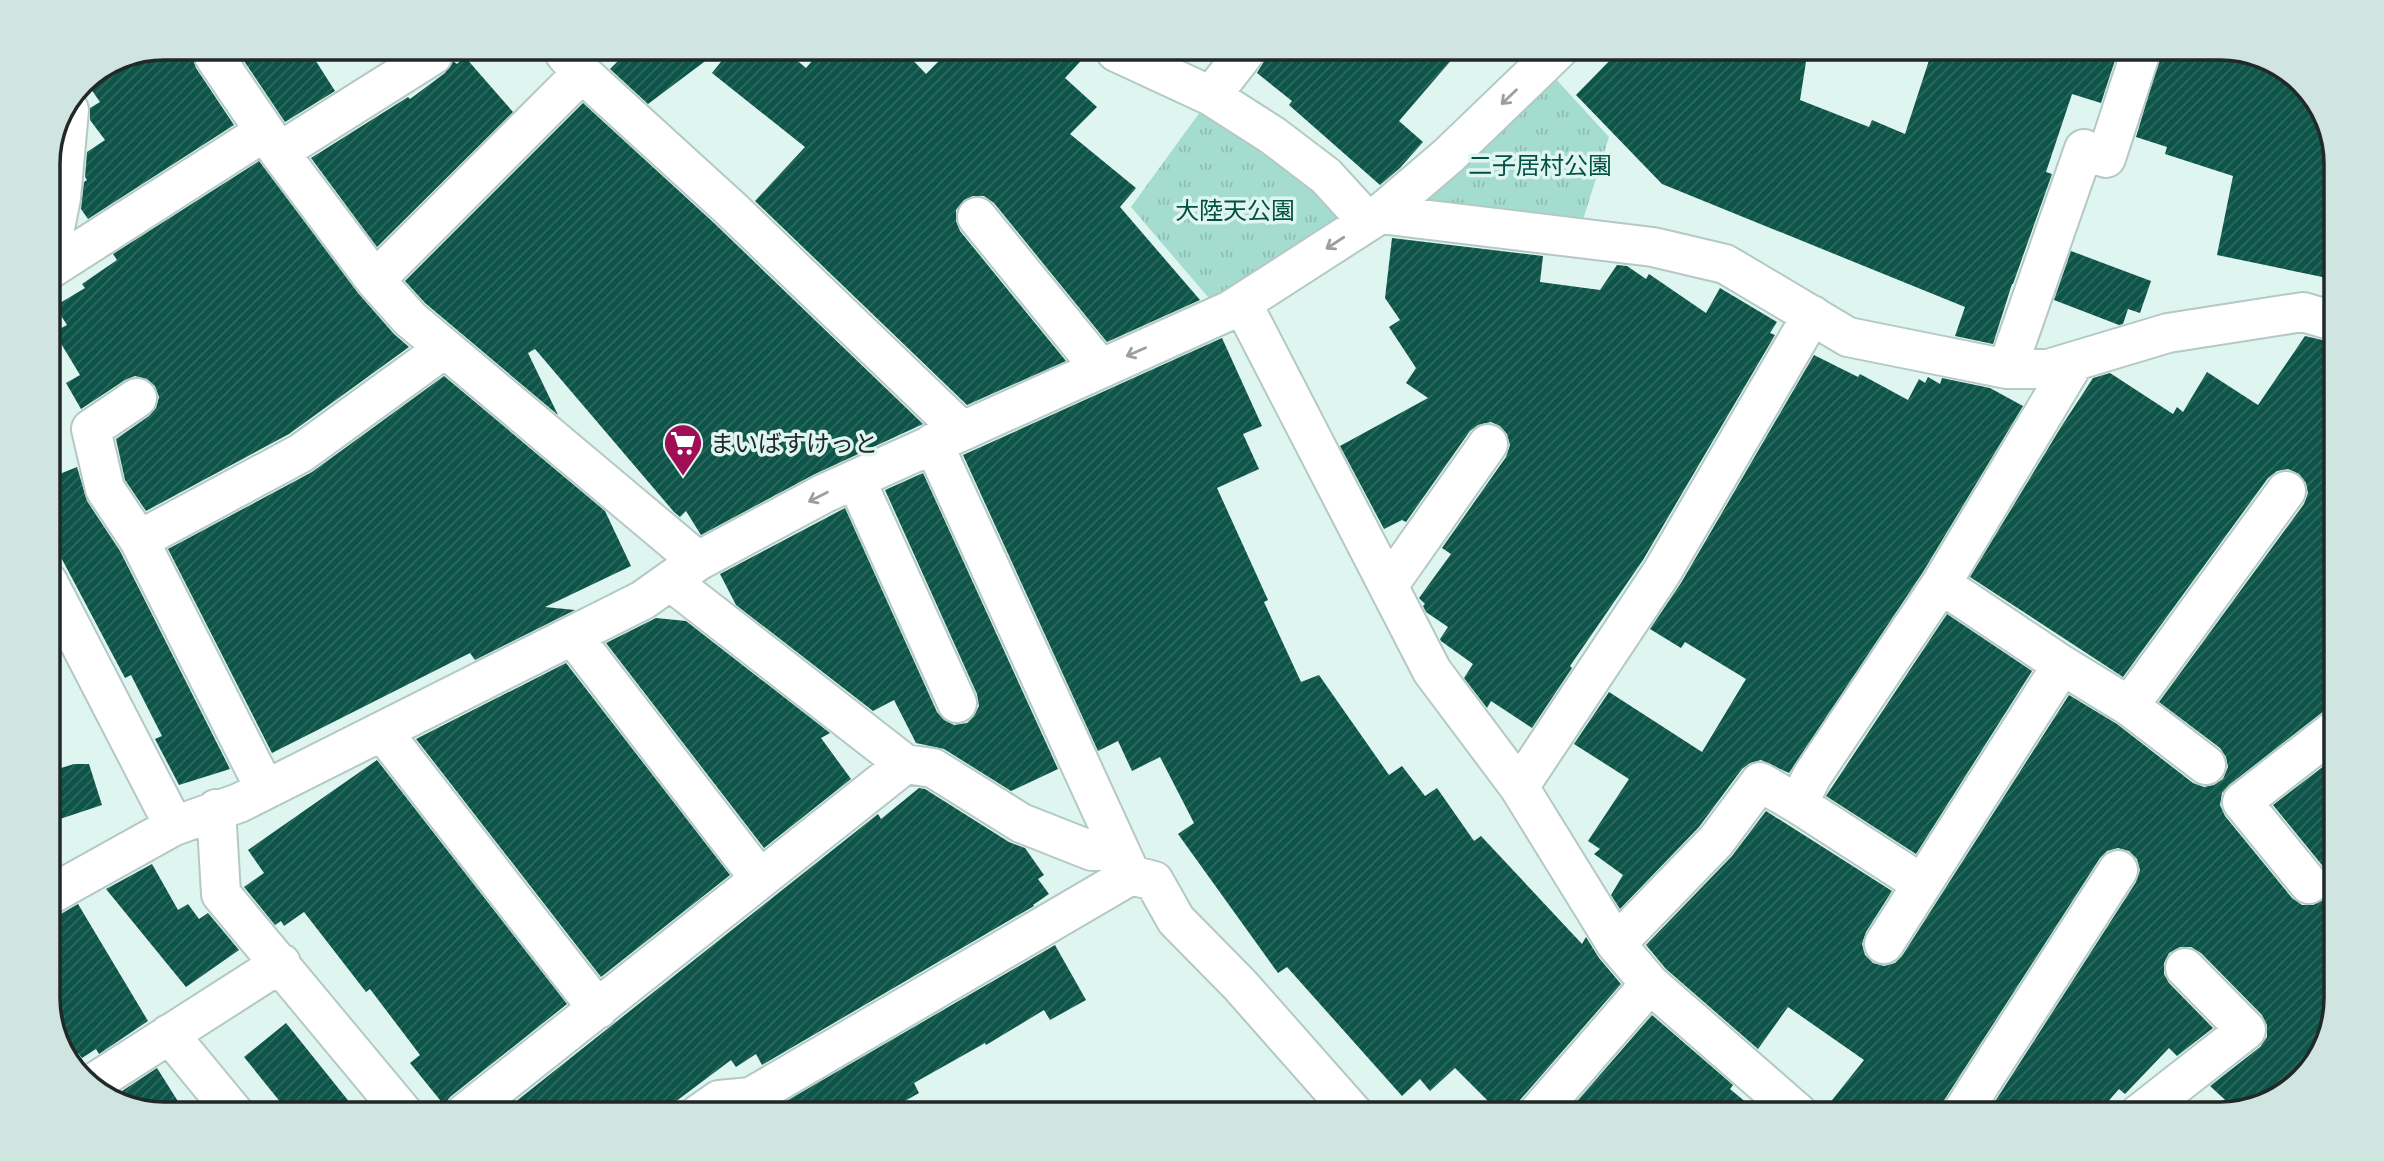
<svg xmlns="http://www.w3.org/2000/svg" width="2384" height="1161" font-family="Montserrat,'Noto Sans JP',sans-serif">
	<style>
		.grass { fill: url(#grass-tufts) }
		.building { fill: url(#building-hatch) }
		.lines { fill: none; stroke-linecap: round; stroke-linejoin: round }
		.minor-casing { stroke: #b4c9c4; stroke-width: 42 }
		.minor { stroke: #fff; stroke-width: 38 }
		.oneway { stroke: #9b9f9e }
		.labels { text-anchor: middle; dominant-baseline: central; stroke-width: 7; stroke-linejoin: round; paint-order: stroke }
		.park-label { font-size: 24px; fill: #035045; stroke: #dff5f0 }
		.poi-label { font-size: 24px; fill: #202927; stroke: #dff5f0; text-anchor: start }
		.rim { fill: none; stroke: #202927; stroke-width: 3.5 }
	</style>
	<defs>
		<pattern id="grass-tufts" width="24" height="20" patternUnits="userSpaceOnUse" patternTransform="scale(1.75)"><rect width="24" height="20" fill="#a4dcd0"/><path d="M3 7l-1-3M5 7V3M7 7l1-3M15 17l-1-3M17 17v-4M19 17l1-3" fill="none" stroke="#8dbdb3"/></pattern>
		<pattern id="building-hatch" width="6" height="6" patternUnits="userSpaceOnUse" patternTransform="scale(1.75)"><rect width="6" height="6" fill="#0d5449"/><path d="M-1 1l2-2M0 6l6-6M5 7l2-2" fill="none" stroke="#306960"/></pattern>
	</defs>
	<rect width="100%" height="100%" fill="#dff5f0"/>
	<path class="grass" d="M1554,77L1609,137L1581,226L1434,211L1427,187Z
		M1208,101L1360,221L1220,311L1131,207Z"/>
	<path class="building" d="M2163,47H2220L2271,59L2317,99L2337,156V280L2217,255L2233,176L2165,154L2167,147L2136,137Z
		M1933,48H2119L2101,103L2072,94L2046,172L2052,174L2013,284H2012L1993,344L1955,336L1965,307L1662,184L1576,95L1620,50L1808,49L1800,100L1869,127L1872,120L1905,134Z
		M1460,50L1399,121L1423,142L1400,168L1380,185L1289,105L1292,101L1257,73L1270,51Z
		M1089,52L1065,78L1097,107L1070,134L1136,188L1120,207L1200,300L1107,342L994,203L984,196H973L964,200L956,210V221L960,231L1066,361L967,405L755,201L805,147L712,73L728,53H788L806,68L819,53H906L926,74L947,53Z
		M716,53L648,104L610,69L625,54Z
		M240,55H312L335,91L285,122Z
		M120,56H192L196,68L234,125L88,219L81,209L84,182L87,180L85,177L87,152L105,140L90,120V108L100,102L84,79Z
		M465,57L513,112L377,247L311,158L408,97L410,99L445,73L453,61L457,64Z
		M583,103L714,223L923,424L815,474L701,535L686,511L680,517L674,512L535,349L528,353L558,415L425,303L405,281Z
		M259,161L358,293L394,334L409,347L289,434L146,511L125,480L116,439L149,416L156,408L159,397L155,386L147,379L135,376L125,380L81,409L66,383L80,375L54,332L67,325L55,306L85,288L82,284L117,260L113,254Z
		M1392,238L1543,256L1540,282L1600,290L1617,265L1627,266L1646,279L1649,274L1706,313L1720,288L1777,322L1770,333L1775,335L1643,560L1570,666L1572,668L1532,728L1491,701L1487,708L1464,678L1473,664L1441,641L1440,639L1448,627L1426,612L1423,606L1425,604L1419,598L1451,554L1442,548L1506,457L1510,445L1507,434L1500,426L1491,422L1478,425L1470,431L1406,522L1402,520L1384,529L1340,446L1428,398L1406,383L1416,368L1389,327L1400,320L1385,298Z
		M2071,251L2151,281L2140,313L2128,309L2123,324L2119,325L2054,300Z
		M2305,336L2322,340L2337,351V707L2324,711L2229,785L2222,793L2220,805L2225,816L2292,898L2302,905H2313L2323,900L2329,892L2330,880L2326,870L2273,805L2337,756V997L2324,1050L2285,1094L2235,1109L2210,1086L2260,1047L2267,1037V1025L2262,1015L2201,953L2191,947H2180L2169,953L2164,963V974L2169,983L2213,1028L2177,1056L2169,1048L2125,1094L2119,1089L2097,1114H1987L2136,882L2140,870L2137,859L2129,851L2118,848L2107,851L2100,858L1943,1102L1939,1114H1821L1864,1060L1788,1007L1758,1049L1666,969L1646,945L1732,856L1766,811L1892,891L1866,932L1862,944L1865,955L1873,963L1884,966L1895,963L1902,956L2069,695L2117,724L2193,783L2204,787L2214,785L2223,779L2228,767L2226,757L2220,748L2159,702L2304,504L2308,493L2306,483L2299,474L2288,469L2277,471L2268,478L2123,677L1970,577L2061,427L2093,378L2110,373L2173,414L2177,407L2183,412L2207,372L2258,405Z
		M1222,338L1262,426L1243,434L1259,469L1217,488L1268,600L1264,602L1301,682L1319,675L1389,775L1402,766L1425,796L1437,788L1474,841L1481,836L1582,944L1586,937L1599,958L1621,984L1520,1100L1516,1114H1501L1455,1068L1430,1091L1420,1079L1402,1096L1287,967L1278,973L1178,834L1194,823L1160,757L1132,771L1118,741L1098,751L963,455Z
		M1814,355L1858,377L1860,374L1908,400L1919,379L1925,383L1928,377L1940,384L1942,378L1990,388L2023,406L1923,572L1789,773L1761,760L1750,763L1742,769L1699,827L1620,909L1611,895L1623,875L1594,854L1600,849L1588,841L1629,779L1574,744L1609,692L1702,752L1746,679L1685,642L1681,648L1650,629L1681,583Z
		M444,376L605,511L631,566L545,607L575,610L475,660L470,653L272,753L168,549L312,472Z
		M77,467L87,501L120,551L230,769L179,785L155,739L162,736L131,675L125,678L47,531V479Z
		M923,473L1058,769L1011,791L944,749L916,743L894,700L873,711L736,605L720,574L845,508L937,712L944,720L954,725L967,723L974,716L979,706L977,694L885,490Z
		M1947,614L2032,671L1916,854L1826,796Z
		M656,618L686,621L830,733L821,738L851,779L764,848L606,643Z
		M566,663L730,875L601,977L416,739Z
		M377,760L567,1004L450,1097L444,1105L410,1063L420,1055L370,989L366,992L304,912L284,926L281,921L275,925L244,887L264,873L248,850Z
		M74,764H89L102,805L48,823V772Z
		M919,788L925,789L1009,842L1025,848L1044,875L1038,879L1049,894L1033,905L1034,906L762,1065L756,1054L736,1067L731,1060L659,1114H500L878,814L881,819Z
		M152,864L178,910L188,904L199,919L208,913L239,950L186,987L106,889Z
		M78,904L148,1021L99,1054L96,1049L82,1058L78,1053L67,1061L48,1005V918L59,915Z
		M1055,945L1086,1000L1050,1020L1044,1010L986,1045L985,1043L914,1083L919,1093L882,1114H789L783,1103Z
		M1652,1015L1733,1085L1730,1089L1760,1114H1566Z
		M286,1023L359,1114H290L244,1057Z
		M157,1068L186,1114H164L132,1106L122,1091Z"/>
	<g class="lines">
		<g class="minor-casing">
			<path id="minor" d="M1116,52L1211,96L1272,135L1326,176L1368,222
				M565,54L582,73L729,207L961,430
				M214,56L279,152L375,280L410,319L698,561
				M1211,96L1246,51
				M279,152L433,55
				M1380,214L1653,247L1725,264L1848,337L2007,369H2048L2168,333L2303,312L2337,322
				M977,217L1100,368
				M47,268L61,198L69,110
				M47,271L264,132
				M375,280L582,73
				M1242,303L1432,671L1519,787L1616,944L1650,984L1799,1114
				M2007,369L2084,149L2106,158L2142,48
				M137,398L91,429L105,489L139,540L265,789
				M856,480L957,703
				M139,540L301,453L444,349
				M48,582L174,826
				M1941,584L2062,665L2129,706L2206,765
				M1388,586L1488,444
				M573,636L760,879
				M2129,706L2286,491
				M382,731L598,1009
				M905,764L933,768L1021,823L1092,851H1120
				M1519,787L1662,572L1812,315
				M1798,804L1922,884
				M216,809L221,894L404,1114
				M1131,875L1154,881L1176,920L1240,985L1354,1114
				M2309,884L2242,802L2337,728
				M48,896L174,826L239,803L643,600L698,561L825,493L1231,310L1380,214L1448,156L1558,50
				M1616,944L1716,841L1760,782L1798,804L1812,776L1941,584L2075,361
				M1884,944L2062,665
				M169,1034L235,1114
				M92,1084L281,963
				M464,1114L905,764L670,581
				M699,1114L719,1100L751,1097L1131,875L933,443
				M1537,1114L1650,984
				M1961,1114L2118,870
				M2139,1114L2246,1030L2185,968"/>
		</g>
		<use href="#minor" class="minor"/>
	</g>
	<defs><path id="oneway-shaft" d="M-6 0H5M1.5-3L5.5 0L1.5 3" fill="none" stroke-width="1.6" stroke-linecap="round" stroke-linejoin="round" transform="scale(1.75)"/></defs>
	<g class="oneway">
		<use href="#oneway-shaft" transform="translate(1509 97) rotate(136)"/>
		<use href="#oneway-shaft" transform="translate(1335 243) rotate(147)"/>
		<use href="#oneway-shaft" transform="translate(1136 352) rotate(156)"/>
		<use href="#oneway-shaft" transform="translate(818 497) rotate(153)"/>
	</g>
	<defs>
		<g id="supermarket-pin" transform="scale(2.0125)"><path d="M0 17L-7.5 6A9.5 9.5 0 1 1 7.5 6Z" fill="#a00f56" stroke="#dff5f0"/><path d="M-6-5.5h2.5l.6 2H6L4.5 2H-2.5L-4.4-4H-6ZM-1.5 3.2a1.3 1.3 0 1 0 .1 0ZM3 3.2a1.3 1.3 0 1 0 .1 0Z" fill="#fff"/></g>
	</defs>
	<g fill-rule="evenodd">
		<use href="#supermarket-pin" x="683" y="443"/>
	</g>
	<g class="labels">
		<g class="park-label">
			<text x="1540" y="165">二子居村公園</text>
			<text x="1235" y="210">大陸天公園</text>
		</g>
		<g class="poi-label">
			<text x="710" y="443">まいばすけっと</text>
		</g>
	</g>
	<path d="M0 0H2384V1161H0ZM164 60H2220A104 104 0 0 1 2324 164V998A104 104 0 0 1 2220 1102H164A104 104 0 0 1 60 998V164A104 104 0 0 1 164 60Z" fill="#d0e5e0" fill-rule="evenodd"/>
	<path class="rim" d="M164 60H2220A104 104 0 0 1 2324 164V998A104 104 0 0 1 2220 1102H164A104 104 0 0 1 60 998V164A104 104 0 0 1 164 60Z"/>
</svg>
